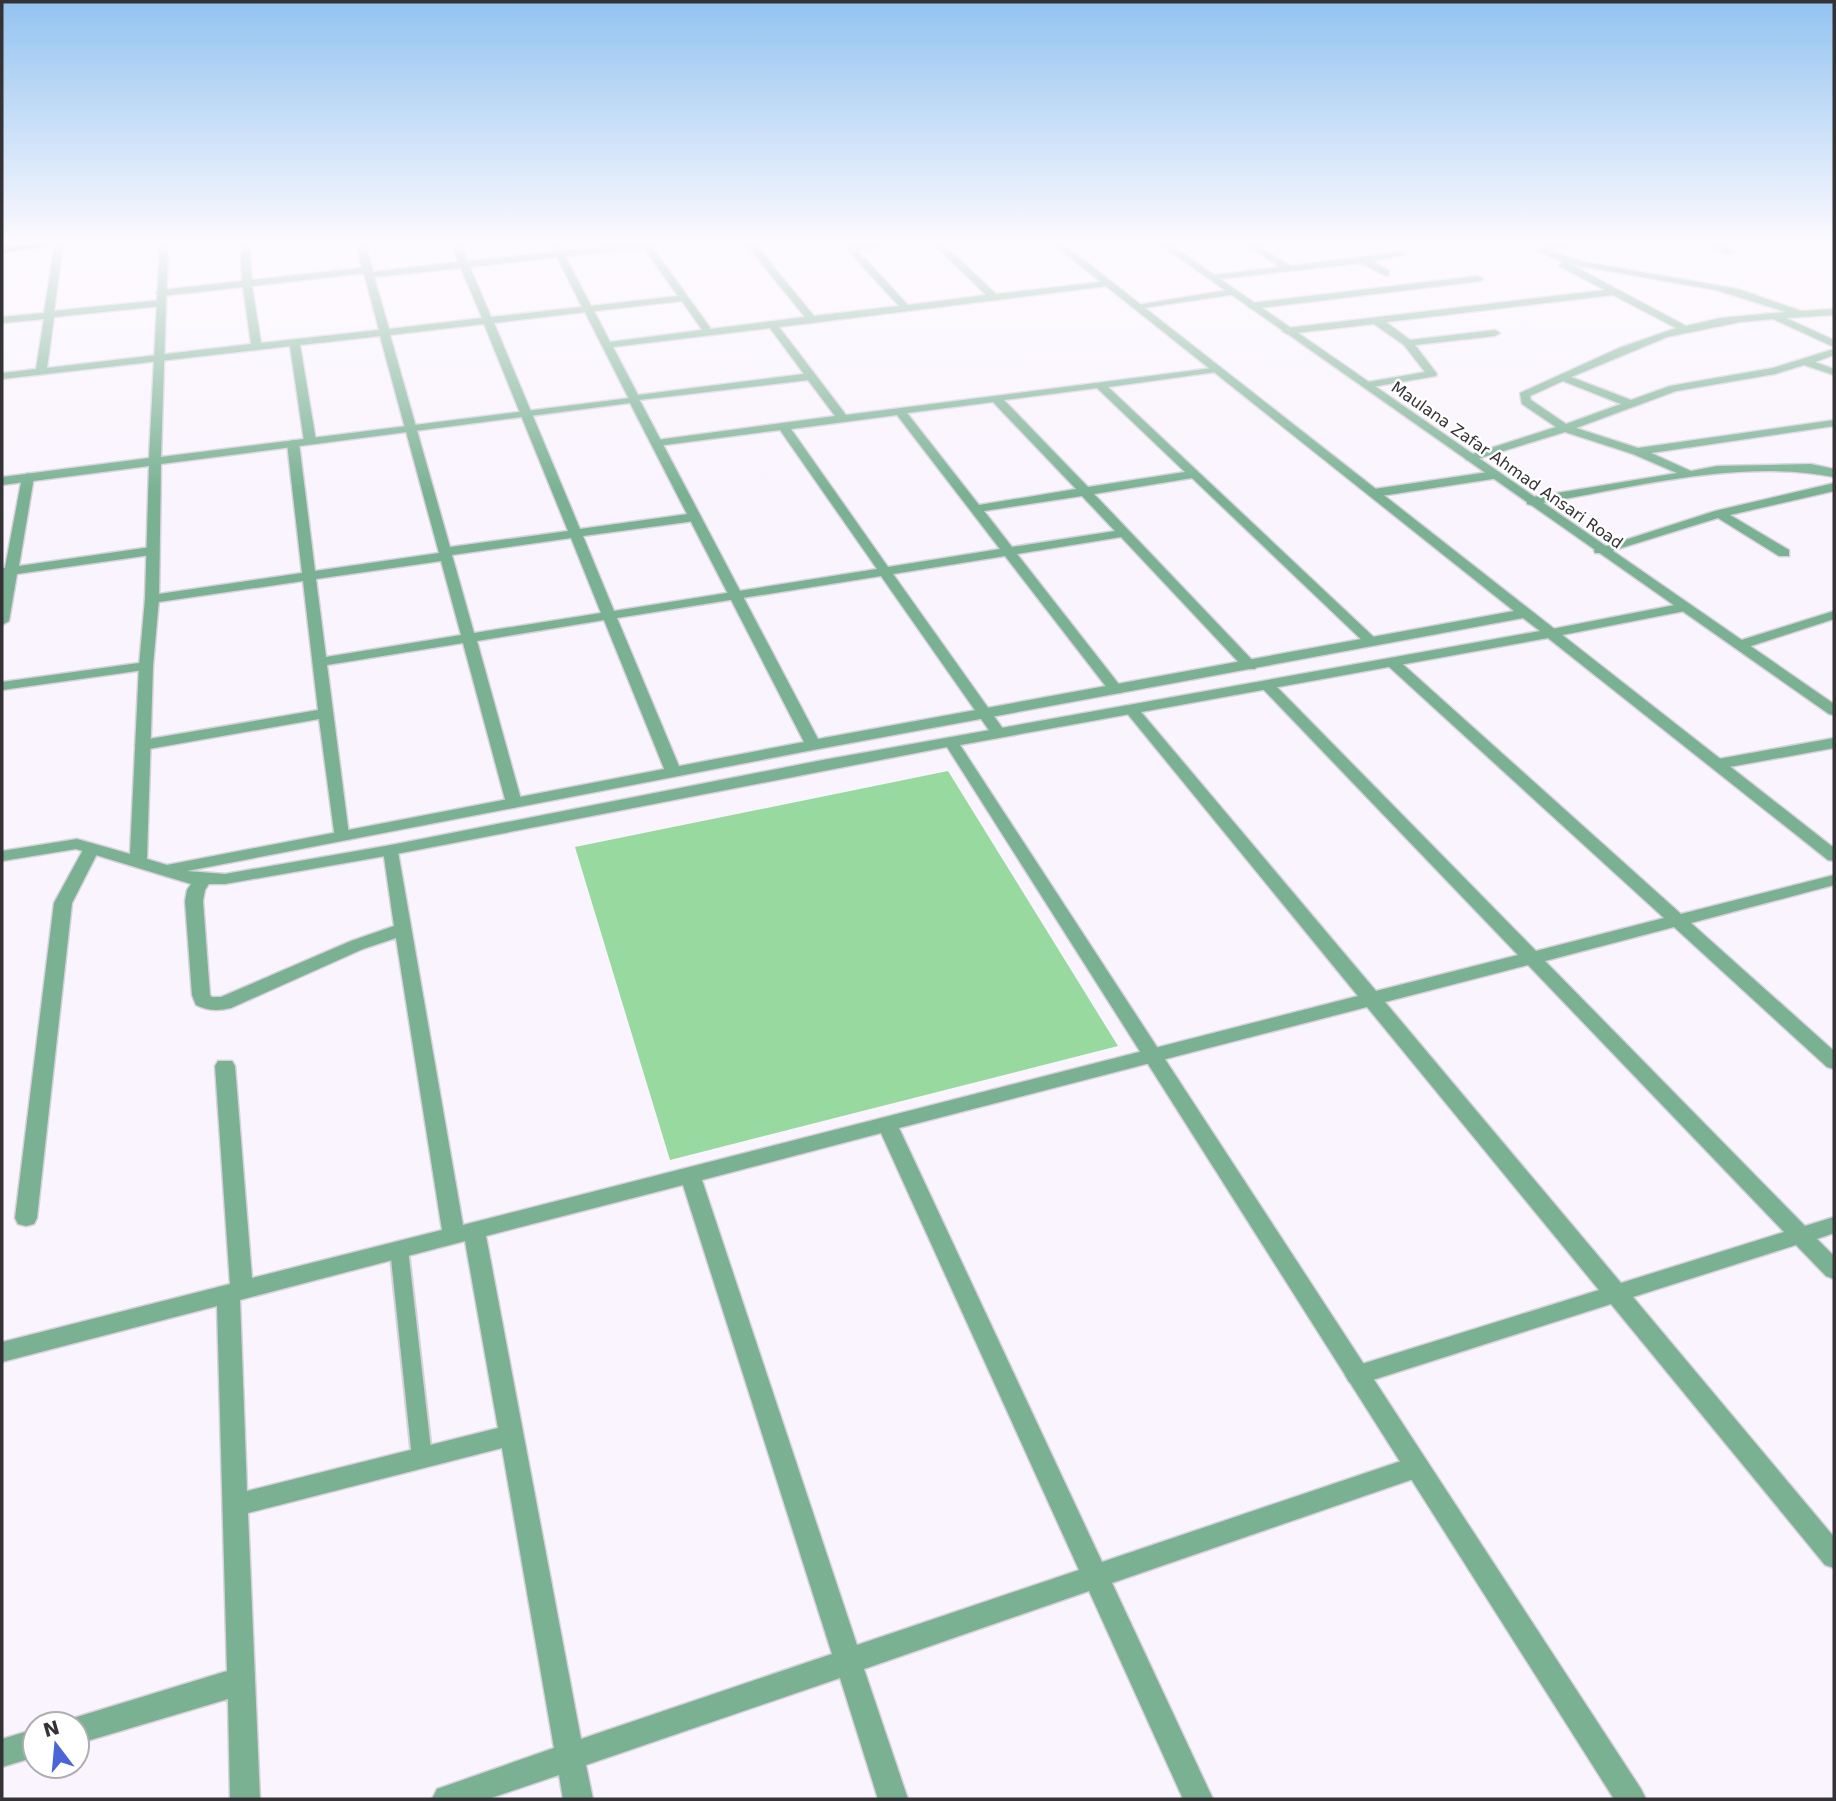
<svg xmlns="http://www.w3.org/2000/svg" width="1836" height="1801" font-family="'DejaVu Sans',sans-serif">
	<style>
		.green { fill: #97d99f }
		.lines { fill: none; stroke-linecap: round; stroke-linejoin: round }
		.service-casing { stroke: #d7d1da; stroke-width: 4 }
		.minor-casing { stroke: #d7d1da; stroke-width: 3 }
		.tertiary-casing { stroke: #d7d1da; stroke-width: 3 }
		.primary-casing { stroke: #d7d1da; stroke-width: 3 }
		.service { fill: #79b192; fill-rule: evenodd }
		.minor { fill: #79b192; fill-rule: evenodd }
		.tertiary { fill: #79b192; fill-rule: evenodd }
		.primary { fill: #2a6c4d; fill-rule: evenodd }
		.labels { text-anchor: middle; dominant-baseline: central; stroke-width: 5; stroke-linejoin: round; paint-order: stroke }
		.far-street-label { font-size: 16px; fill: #353236; stroke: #fff }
	</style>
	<rect width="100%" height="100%" fill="#faf4fe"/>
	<path class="green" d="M948,771L1118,1046L670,1160L575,847Z"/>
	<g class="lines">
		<g class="service-casing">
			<path id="service" d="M1708,243H1717L1733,252L1726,254Z
				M399,1242L405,1244L408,1249L432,1458L429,1464L422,1467L415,1464L412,1458L390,1249L393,1244Z"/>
		</g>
		<g class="minor-casing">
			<path id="minor" d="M55,243L63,244L54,311L161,300L166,303L161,306L54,317L47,368L251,344L243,287L161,296L156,293L161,290L242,281L241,243H249L252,280L362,268L356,243H365L373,272L459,262L452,243H461L468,261L554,252L550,243H559L563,251L635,243H665L652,247L711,329L805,317L745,243H754L814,316L899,306L841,243H905L857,250L908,305L986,295L933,243H942L996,294L1110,281L1112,283L1107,286L779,327L846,415L1220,367L1221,369L1216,372L1108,387L1379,642L1377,645H1367L1192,478L1094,494L1255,663L1257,666L1255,669H1245L1121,537L1017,554L1121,687L1123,690L1121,693H1111L1005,556L893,574L1006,733L998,738L993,736L881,576L617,618L681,771L673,776L665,771L604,620L477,641L522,803L514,808L506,803L463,643L327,665L349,835L347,839H335L319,719L143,750L135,745L143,740L318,710L303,581L152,603L145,599L152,595L302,573L287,443L293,440L299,443L315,571L439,553L380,336L300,345L316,441L310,444L304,441L290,346L2,379V373L36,369L44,319L2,323V317L44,313ZM644,248L678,296L591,306L565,256ZM557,257L582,307L491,317L470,267ZM461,268L482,318L389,329L374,277ZM364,273L379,330L261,343L252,286ZM682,301L702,330L610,342L594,311ZM585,312L630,401L808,380L835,416L657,440L651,443L657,446L780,430L877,569L614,611L583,536L695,521L701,517L695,513L580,529L494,323ZM484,324L568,531L450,547L390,335ZM770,328L804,374L638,395L613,347ZM1097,388L1185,472L1088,487L1004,400ZM993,402L1076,489L979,505L907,413ZM897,415L1000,549L888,567L791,429ZM1082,496L1115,531L1012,547L984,511ZM571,538L601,613L474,633L452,555ZM441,561L461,635L326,657L316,579Z
				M1257,243H1271L1261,248L1291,266L1400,252L1405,255L1372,261L1389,271V275L1386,276L1361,263L1211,280L1209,278L1214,275L1280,267L1250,247Z
				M1557,243H1587L1548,250L1584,262L1738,289L1801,311L1834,309V315L1786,318L1834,340V347L1773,319L1740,322L1667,337L1571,377L1631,400L1670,386L1773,368L1834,349V355L1815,362L1834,369V375L1804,365L1775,374L1676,391L1576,428L1638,448L1834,420V426L1651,453L1691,471L1717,466L1811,464L1834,469V477C1739,458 1626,489 1531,505L1527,504V498L1677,473L1633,454L1565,432L1474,460H1466V456L1556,427L1522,404L1520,393L1619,348L1676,328L1613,295L1386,322L1410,340L1495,330L1500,333L1495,336L1415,345L1437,374L1436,376L1366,388L1361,385L1362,383L1425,372L1404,345L1374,324L1287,334L1282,331L1287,328L1605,290L1561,267L1559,265L1563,262L1538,251L1543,245ZM1570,264L1716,290L1786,312L1721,318L1686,326ZM1563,381L1621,404L1566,424L1531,400L1530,396Z
				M1478,276L1483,279L1481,281L1252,309L1247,306L1252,303Z
				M1234,289L1239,292L1237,294L1136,309L1131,306Z
				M1495,471L1501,475L1499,478L1374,497L1368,493L1374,489Z
				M28,473L34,477L19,566L151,547L157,551L151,555L17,574L9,621L2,625V568H5L22,477Z
				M1834,483V491L1730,515L1789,550V556H1779L1718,518L1605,553H1595L1594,550L1715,511Z
				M1685,603L1692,607L1690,610L1552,637L1545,633L1552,629Z
				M1834,611V619L1745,648H1735L1733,645L1735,642Z
				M1392,658L1397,659L1681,914L1834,875V885L1691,923L1834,1051V1069L1827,1067L1674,927L1545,961L1805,1226L1834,1217V1233L1817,1239L1834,1256V1279L1826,1276L1796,1245L1633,1297L1834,1537V1568L1825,1565L1611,1304L1357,1385L1349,1382L1345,1375L1349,1368L1599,1290L1367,1007L899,1128L1102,1562L1416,1456L1425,1459L1428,1467L1425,1475L1112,1583L1213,1799H1183L1089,1591L864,1669L908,1799H878L840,1678L586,1765L593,1799H563L559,1775L488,1799H432L437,1789L554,1748L502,1448L248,1513L260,1799H230L228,1699L77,1744V1724H65L67,1720L227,1671L217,1306L2,1362V1342L230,1284L215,1066L218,1061H232L235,1066L252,1278L442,1230L396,938L363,949L231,1008C218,1011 208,1011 196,1005L192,995L185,901L187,890L197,875L203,874L212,879L205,890L203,901L210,995L212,997H221L351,941L394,926L383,850L391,845L397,846L463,1225L1358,996L1126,712L1123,709L1126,706H1136L1376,991L1518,955L1262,688L1260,685L1262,682H1272L1536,951L1664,918L1387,665L1385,662ZM1528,965L1784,1232L1621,1283L1385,1002ZM881,1133L1079,1570L857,1645L702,1180ZM683,1185L832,1654L581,1739L486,1236ZM465,1241L498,1428L247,1491L240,1300Z
				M146,662L151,663L153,666L151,669L2,690V682Z
				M1834,738V748L1718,769L1710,764L1718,759Z
				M92,843L100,848L72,903L37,1218L34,1224L26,1226L18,1224L15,1218L54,903L84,848Z
				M35,1729V1757L2,1767V1739Z"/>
		</g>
		<g class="tertiary-casing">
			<path id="tertiary" d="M160,243H168L161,457L638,397L818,739L1514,611L1052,243H1062L1834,848V861L1828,860L1548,638L960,745L1641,1789L1646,1799H1614L947,747L391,855L225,884H191L76,849L2,861V851L77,839L130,854L139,666L145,599L149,466L2,485V477L149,458ZM630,403L804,742L167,865L147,859L153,666L159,599L161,464ZM1523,618L1540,631L823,760L391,845L225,874L187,871L813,750Z
				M1158,243H1168L1834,704V715L1829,714Z"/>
		</g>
		<g class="primary-casing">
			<path id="primary" d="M40,243H70L2,253V247Z"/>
		</g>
		<use href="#service" class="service"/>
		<use href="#minor" class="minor"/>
		<use href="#tertiary" class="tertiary"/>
		<use href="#primary" class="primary"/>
	</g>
	<linearGradient id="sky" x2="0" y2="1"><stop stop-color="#92c3f0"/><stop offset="0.49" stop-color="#fdfaff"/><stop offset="1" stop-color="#fdfaff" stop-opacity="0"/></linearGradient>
	<rect width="1836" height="495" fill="url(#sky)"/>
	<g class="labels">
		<g class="far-street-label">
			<text transform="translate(1507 465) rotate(35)">Maulana Zafar Ahmad Ansari Road</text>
		</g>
	</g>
	<rect width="1836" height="1801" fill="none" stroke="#353236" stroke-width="7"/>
	<g transform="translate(56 1745) rotate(344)"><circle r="33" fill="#ffffff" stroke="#aeadaf" stroke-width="2"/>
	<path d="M0-5L12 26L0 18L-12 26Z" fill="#4b64d8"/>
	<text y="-10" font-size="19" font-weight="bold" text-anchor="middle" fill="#353236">N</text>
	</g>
</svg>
